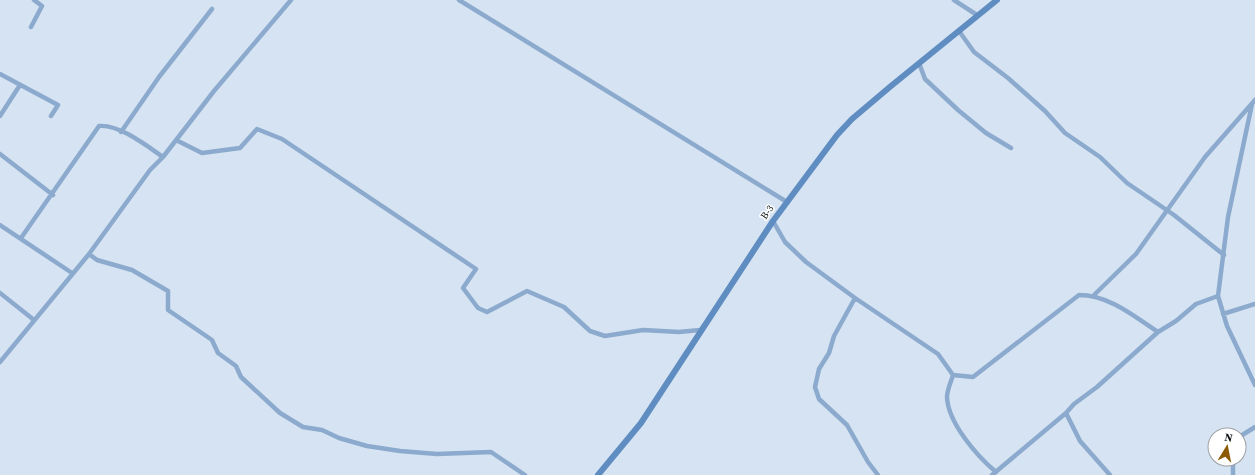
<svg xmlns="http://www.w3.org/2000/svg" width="1255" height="475" font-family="'Source Serif 4',serif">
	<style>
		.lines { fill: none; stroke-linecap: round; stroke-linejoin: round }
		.street { stroke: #8baacd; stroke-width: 4.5 }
		.secondary { stroke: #5f8dc1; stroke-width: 6 }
		.labels { text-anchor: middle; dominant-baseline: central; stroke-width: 3; stroke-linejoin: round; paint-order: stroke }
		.street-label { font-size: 10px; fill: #0c1116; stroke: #fff }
	</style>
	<rect width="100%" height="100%" fill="#d6e3f2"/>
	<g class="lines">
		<path class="street" d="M459,0L787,202
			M954,0L977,15
			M31,27L42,6L34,0
			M959,31L974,52L1008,78L1045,111L1065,133L1100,157L1127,183L1174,215L1224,255
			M919,63L925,79L958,110L986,133L1011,148
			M0,74L58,105L51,116
			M1252,104L1228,217L1218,296L1227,326L1255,385
			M0,116L20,85
			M121,132L159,77L212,9
			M176,140L202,153L240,148L257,129L282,139L476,269L463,288L478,308L487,312L527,291L564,307L590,331L605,336L643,330L679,332L700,330
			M0,154L53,195
			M773,221L785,242L806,262L855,298L834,336L829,353L819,369L815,387L819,399L847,425L868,462L878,475
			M0,225L72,273
			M21,238L99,126C119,124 147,146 163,157
			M89,254L97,260L132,270L168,291V310L212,340L218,353L236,366L241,377L280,413L303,427L322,430L339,438L367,446L400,451L437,454L491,452L525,475
			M0,293L34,320
			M1094,295L1136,254L1205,157L1255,100
			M855,298L938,354L953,375L973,377L1079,295C1109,295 1134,316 1158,332
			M1223,314L1255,304
			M0,362L89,254L150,170L163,157L214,91L291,0
			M953,375C951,382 947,390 947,397C948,423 977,456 996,472
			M1066,413L1080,441L1110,475
			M1239,437L1255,427
			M1233,459V475
			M992,475L1066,413L1074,404L1097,387L1158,332L1176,321L1196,304L1218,296"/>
		<path class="secondary" d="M598,475L641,423L773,221L837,135L852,119L891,86L997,0"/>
	</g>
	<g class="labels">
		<g class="street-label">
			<text transform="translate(767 212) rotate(-56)">B-3</text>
		</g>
	</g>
	<g transform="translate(1227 447) rotate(10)"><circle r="19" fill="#ffffff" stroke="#9ea0a2"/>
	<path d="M0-3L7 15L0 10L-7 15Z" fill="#8c5a04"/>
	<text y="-6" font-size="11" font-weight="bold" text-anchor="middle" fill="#0c1116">N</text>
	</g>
</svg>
